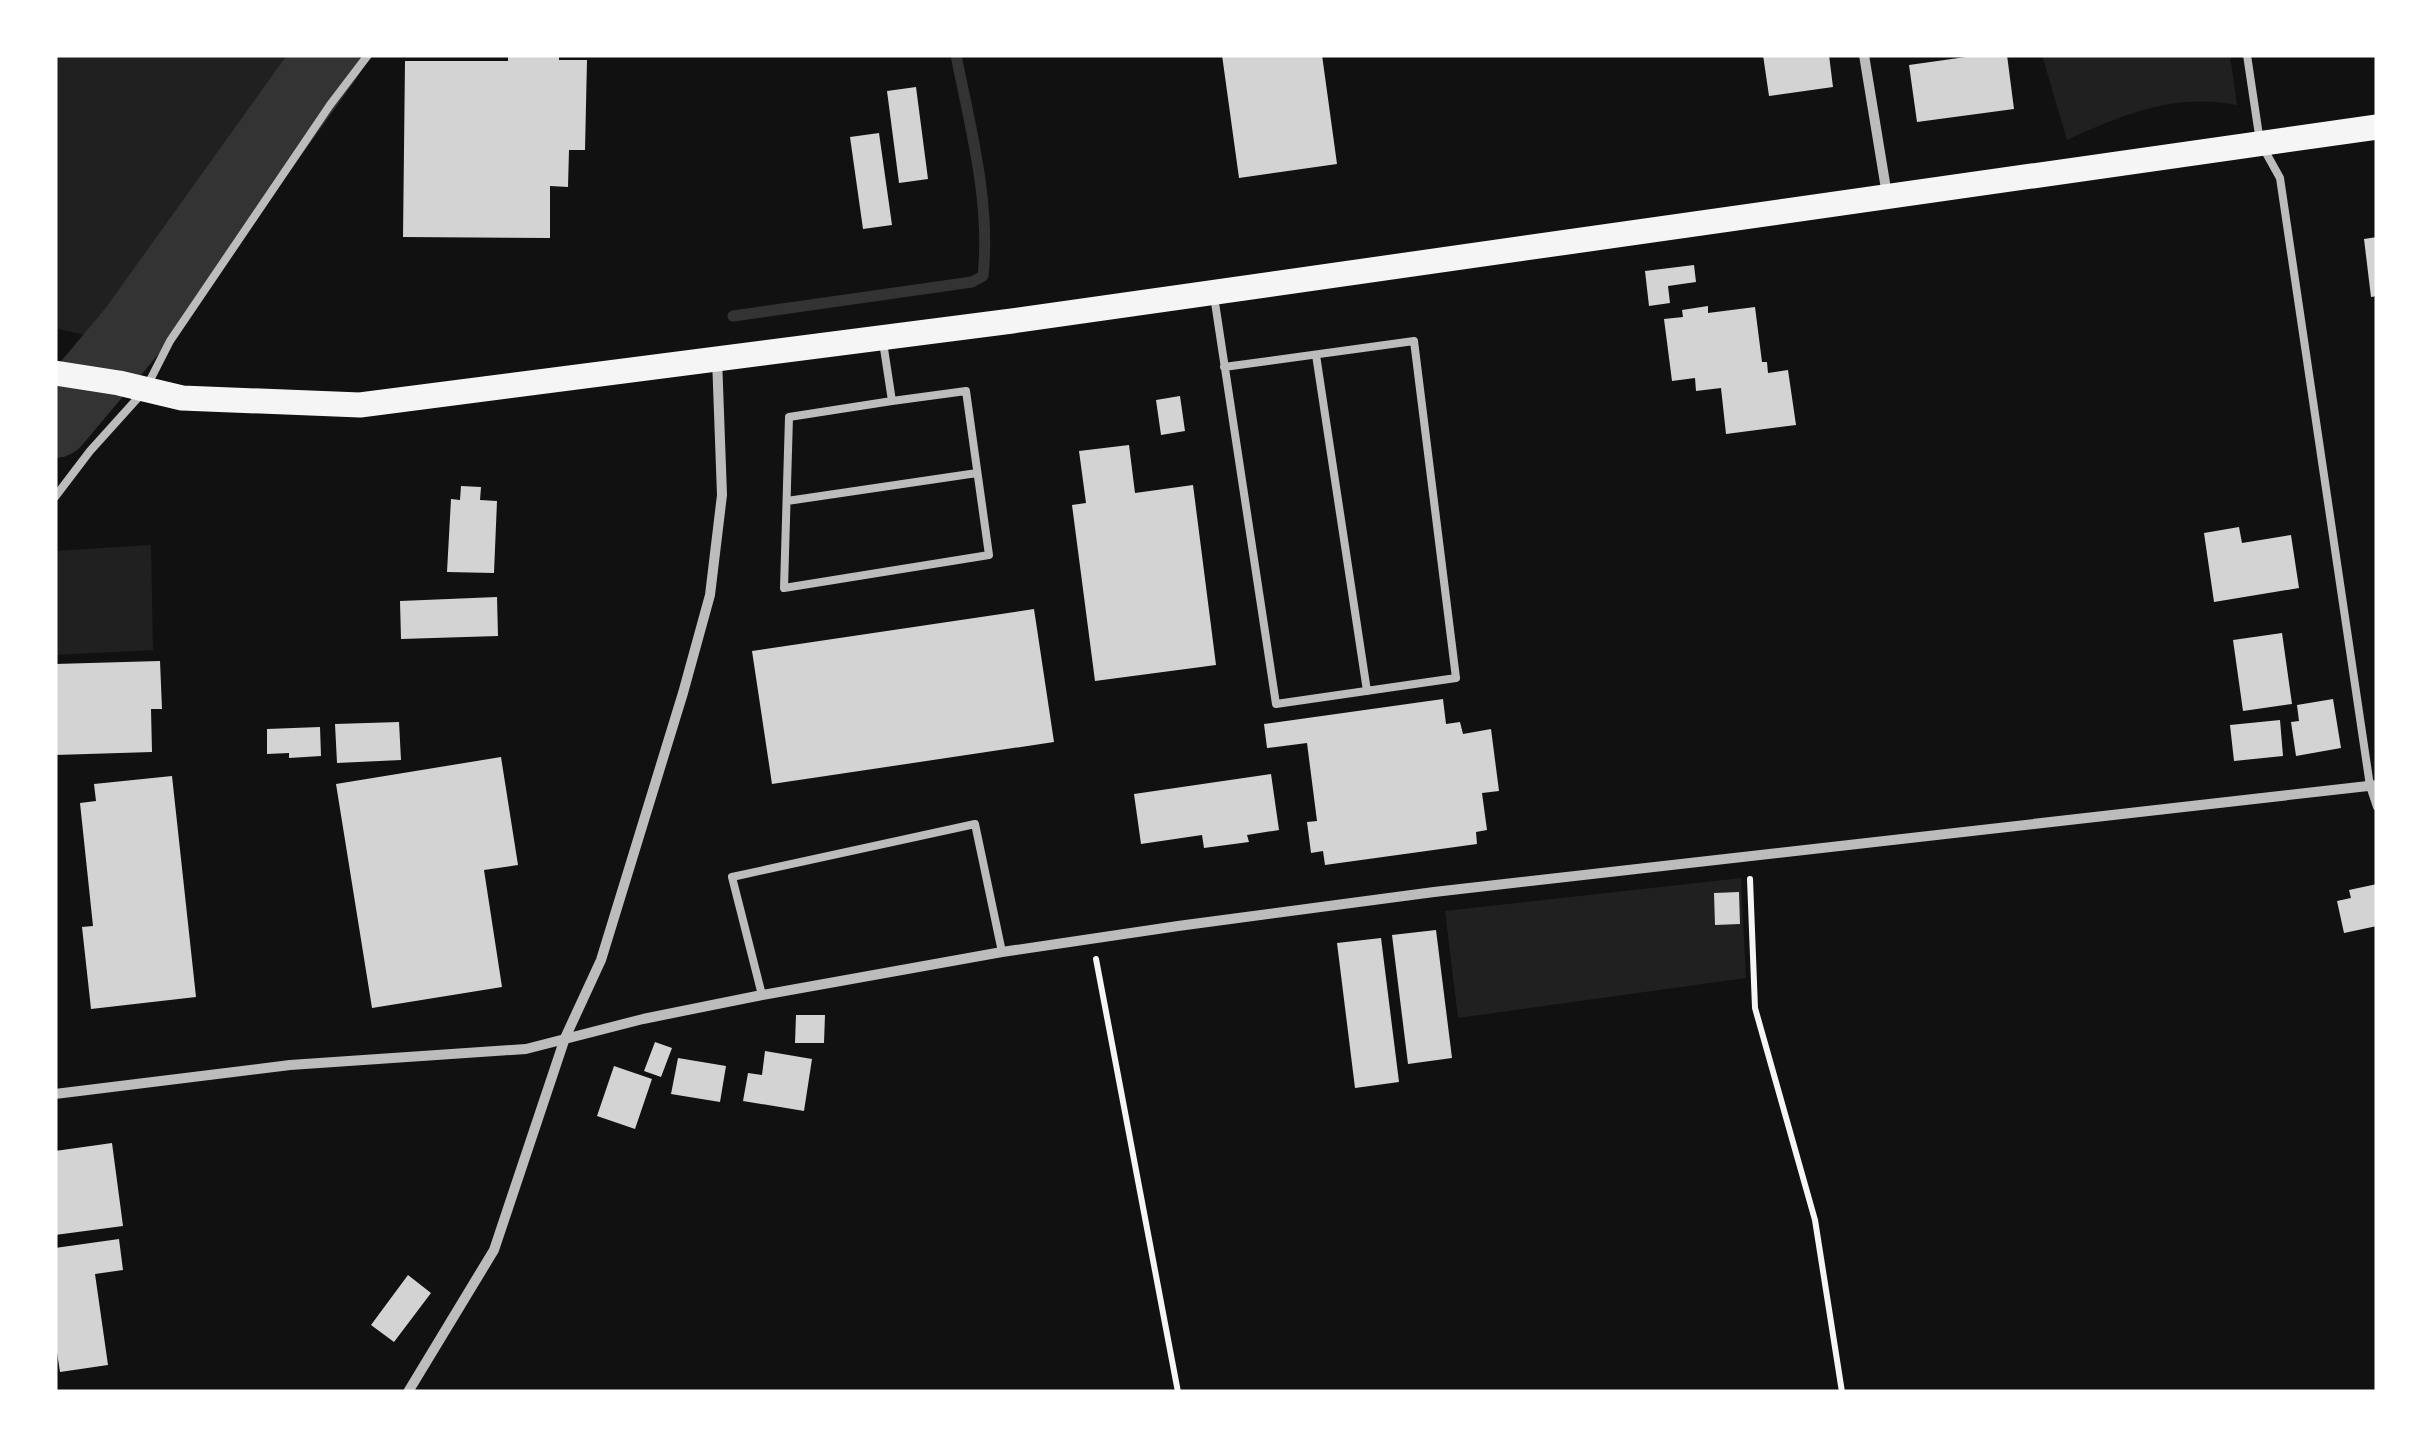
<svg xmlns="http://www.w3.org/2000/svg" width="2432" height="1447" font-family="'Work Sans',sans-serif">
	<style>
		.green { fill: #202020 }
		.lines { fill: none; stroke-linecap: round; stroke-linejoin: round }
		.stream { stroke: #333; stroke-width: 11 }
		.river { stroke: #333; stroke-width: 70 }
		.building { fill: #d3d3d3 }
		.path { stroke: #f5f5f5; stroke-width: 6 }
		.service { stroke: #bcbcbc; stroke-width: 8 }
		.minor { stroke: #bcbcbc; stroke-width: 10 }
		.primary { stroke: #f5f5f5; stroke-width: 25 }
	</style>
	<rect width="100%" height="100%" fill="#111"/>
	<path class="green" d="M55,55H302L101,339L55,328Z
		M2042,55H2230L2237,105C2174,93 2124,114 2067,140Z
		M151,545L153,650L55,655V551Z
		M1741,878L1746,978L1458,1018L1445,911Z"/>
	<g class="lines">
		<path class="stream" d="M733,316L972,282L983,276C991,203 970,126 956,55"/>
		<path class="river" d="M55,423L133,330L330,55"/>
	</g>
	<path class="building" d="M508,55H559V60H587L585,150H569L568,187L550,186V238L403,237L405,61H508Z
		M1222,55H1322L1337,164L1239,178Z
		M1763,55H1829L1833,87L1769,96Z
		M1980,55H2007L2014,109L1917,122L1909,65Z
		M916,87L928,179L899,183L887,91Z
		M879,133L892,225L863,229L850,137Z
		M2377,237V296L2371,297L2364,239Z
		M1694,265L1696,282L1668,286L1670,303L1649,306L1645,271Z
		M1708,306V313L1755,307L1762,362H1767L1768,373L1788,370L1796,425L1726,434L1721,388L1696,391L1695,378L1672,381L1664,319L1683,317L1682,310Z
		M1180,396L1185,431L1161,435L1156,400Z
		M1129,445L1135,493L1193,485L1216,665L1095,681L1072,505L1086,503L1079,451Z
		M461,486L481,487L480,500L497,501L494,573L447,572L451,499L460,500Z
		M2239,527L2242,543L2291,535L2299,588L2214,602L2204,533Z
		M497,597L498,636L401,639L400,601Z
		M1034,609L1054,742L772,784L752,651Z
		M2282,633L2292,704L2243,711L2233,640Z
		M160,661L162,709H151L152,752L55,755V664Z
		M1443,699L1446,724L1460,722L1463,734L1491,729L1499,791L1482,793L1487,830L1476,832L1477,844L1325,865L1323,851L1311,853L1307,822L1317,821L1307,743L1267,748L1264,724Z
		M2333,699L2341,748L2296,756L2291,722L2299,721L2297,705Z
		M2280,720L2283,756L2234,761L2230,725Z
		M399,722L401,760L337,763L335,724Z
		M320,727L321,756L289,758V753L267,754V729Z
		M501,757L518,865L484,870L502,987L372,1008L336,784Z
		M1271,774L1279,830L1247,835L1249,842L1204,848L1202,835L1141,844L1134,794Z
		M172,776L196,997L91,1009L82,927L93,926L80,803L96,801L94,784Z
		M2377,884V926L2344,933L2337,901L2351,898L2349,890Z
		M1739,892L1740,924L1715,925L1714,893Z
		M1436,930L1452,1058L1408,1064L1392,935Z
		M1381,938L1399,1082L1355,1088L1337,943Z
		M796,1015H825L824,1043H795Z
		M655,1042L672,1048L661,1077L644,1071Z
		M765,1051L812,1059L804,1111L743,1101L748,1073L762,1075Z
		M678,1058L726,1066L720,1102L671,1094Z
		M614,1066L652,1079L635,1129L597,1116Z
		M112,1143L123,1226L55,1235V1151Z
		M119,1239L123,1270L95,1274L108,1365L60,1372L55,1339V1248Z
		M408,1275L431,1293L394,1342L371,1325Z"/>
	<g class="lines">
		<path class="path" d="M1750,879L1755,1008L1815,1220L1842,1392
			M1096,959L1178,1392"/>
		<path class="service" d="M2247,55L2260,142L2280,178L2370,786L2377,807
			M1214,296L1276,704L1456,678L1414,341L1224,367
			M883,342L892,401L966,391L989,555L784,588L789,417L892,401
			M1316,355L1367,691
			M55,497L90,451L145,390L170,341L330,105L368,55
			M787,501L977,473
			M762,995L732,877L975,824L1002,952"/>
		<path class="minor" d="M1864,55L1887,195
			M55,1094L290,1065L526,1049L643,1019L762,995L1002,952L1178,926L1434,892L2377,785
			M408,1392L494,1250L565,1038L601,960L683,693L710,595L722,495L717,358"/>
		<path class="primary" d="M55,373L119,383L182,398L360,405L1012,321L2377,127"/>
	</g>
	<rect width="2432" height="1447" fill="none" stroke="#ffffff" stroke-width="115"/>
</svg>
